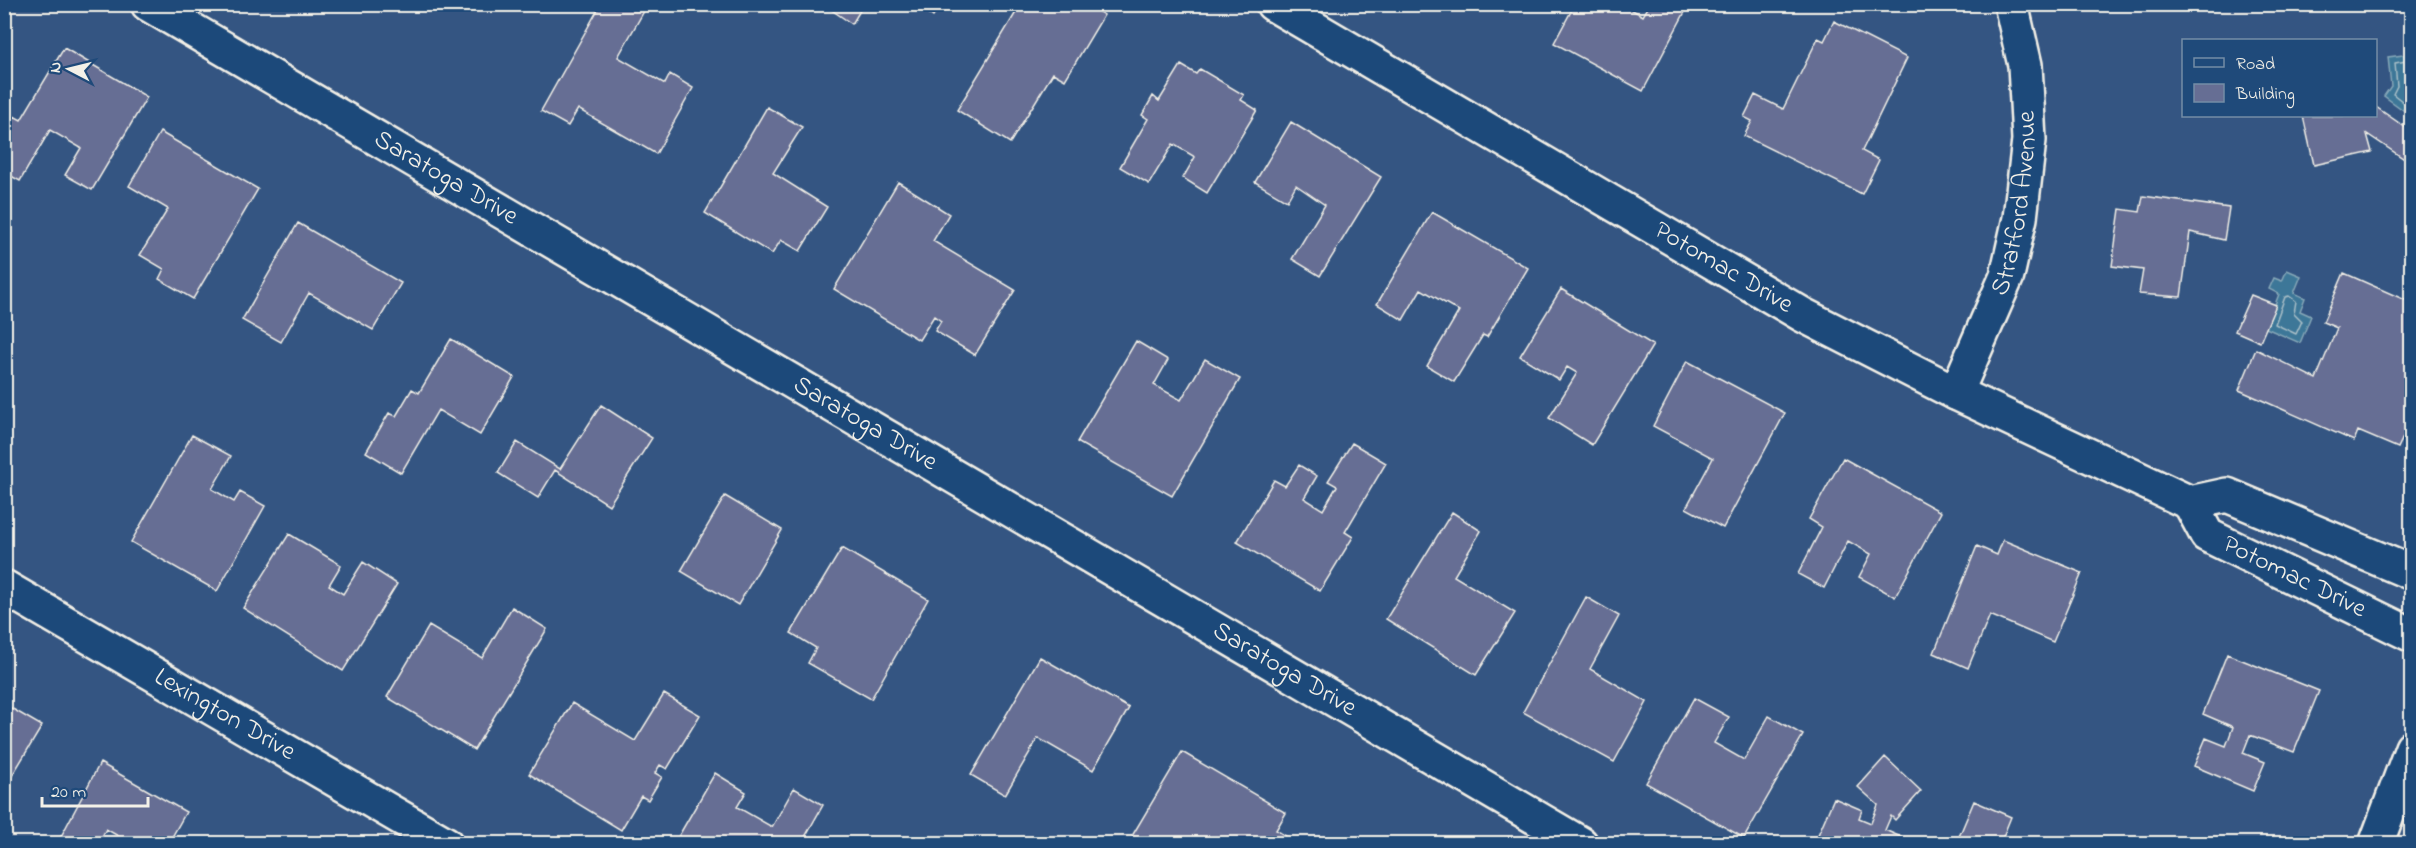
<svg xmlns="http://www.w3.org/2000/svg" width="2416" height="848" font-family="'Indie Flower',sans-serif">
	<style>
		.water { fill: #3e7798; stroke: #87a8b8; stroke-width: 1.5 }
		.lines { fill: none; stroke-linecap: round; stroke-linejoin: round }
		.shore { stroke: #abc0c8; stroke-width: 1.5 }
		.building { fill: #666e94; stroke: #f4f1e8; stroke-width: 1.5 }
		.minor-casing { stroke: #f4f1e8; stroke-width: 38 }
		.minor { stroke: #1f4a7a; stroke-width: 33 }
		.labels { text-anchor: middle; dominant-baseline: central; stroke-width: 4.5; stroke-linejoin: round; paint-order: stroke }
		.street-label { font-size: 26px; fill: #f4f1e8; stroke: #1f4a7a }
	</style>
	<rect width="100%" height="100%" fill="#345582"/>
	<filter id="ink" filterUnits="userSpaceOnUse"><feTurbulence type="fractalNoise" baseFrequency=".0167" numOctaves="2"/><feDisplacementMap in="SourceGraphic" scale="12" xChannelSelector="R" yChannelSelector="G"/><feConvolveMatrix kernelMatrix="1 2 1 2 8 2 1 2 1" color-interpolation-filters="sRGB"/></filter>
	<g filter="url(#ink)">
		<path class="water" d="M2411,54L2412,112L2410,115L2384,96L2391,86L2388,57Z
			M2287,270L2301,276L2294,293L2305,298L2300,311L2311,316L2300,343L2266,328L2279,294L2269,289L2274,278L2282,281Z"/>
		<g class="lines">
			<path class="shore" d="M2412,60L2395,63L2397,86L2393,94L2412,109
				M2289,296L2296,301L2294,313L2302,321L2296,334L2275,324L2285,297Z"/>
		</g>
		<path class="building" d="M601,4H633L644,11L618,57L665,84L670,74L693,88L656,154L578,109L568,126L541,111Z
			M823,4H864L852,24Z
			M914,4H940L933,17Z
			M1021,4H1087L1104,15L1065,80L1053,73L1010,143L957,110Z
			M1575,4H1622L1643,16L1650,4H1676L1686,10L1643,91L1554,43Z
			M1834,21L1907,58L1862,151L1879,160L1862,194L1744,136L1752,121L1744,117L1755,95L1783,109L1818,38L1824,41Z
			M64,48L147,97L92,190L65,175L81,148L50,130L20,181L4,172V133L14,116L21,120Z
			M1181,65L1196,74L1200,69L1244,95L1241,100L1257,110L1207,193L1183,178L1195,157L1173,144L1149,184L1120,167L1148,119L1142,115L1153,96L1159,101Z
			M767,107L802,127L773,173L827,207L800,251L781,240L772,254L705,213Z
			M2376,107L2412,132V164L2367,134L2372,152L2314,165L2303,116H2376Z
			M1291,122L1381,177L1320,276L1292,259L1325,205L1296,185L1287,201L1255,182Z
			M160,132L258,189L193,299L159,279L164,269L140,255L168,209L129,186Z
			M898,182L949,214L933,241L1015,290L975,355L935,331L941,321L934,316L919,340L834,289Z
			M2143,196L2229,208L2224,240L2190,232L2181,297L2139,294L2143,270L2112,266L2120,209L2140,212Z
			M1432,212L1528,268L1487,337L1483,335L1454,382L1427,366L1459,311L1421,289L1403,320L1377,304Z
			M298,223L401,283L373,330L309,293L281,342L242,320Z
			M2344,273L2412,303V431L2407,429L2398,448L2358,431L2354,441L2239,390L2256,349L2316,379L2337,328L2323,322Z
			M1561,289L1653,345L1592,445L1549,418L1577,373L1567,367L1559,380L1520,356Z
			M2251,295L2276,305L2260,342L2235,331Z
			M451,339L514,377L480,435L438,410L401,473L366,452L389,413L396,416L412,389L419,393Z
			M1136,341L1168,360L1154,385L1181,400L1205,359L1240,379L1172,496L1077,442Z
			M1687,361L1785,413L1723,528L1686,508L1713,458L1653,426Z
			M601,405L652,438L609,505L555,470L538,498L498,473L517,442L560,469Z
			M192,435L231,456L212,489L234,502L240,492L265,506L217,591L131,542Z
			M1352,443L1386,463L1345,532L1353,537L1320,591L1237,542L1274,480L1285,486L1299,465L1317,476L1304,498L1323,510L1337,486L1328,481Z
			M1843,458L1941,512L1895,597L1859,577L1871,554L1848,541L1824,588L1798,574L1822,527L1809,519Z
			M725,496L782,530L738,605L681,571Z
			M1452,512L1481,531L1454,576L1515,613L1476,675L1386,619Z
			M289,534L341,565L329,585L343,594L363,562L397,584L343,671L243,608Z
			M2003,540L2082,573L2053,642L1990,615L1968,668L1934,653L1977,546L1997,555Z
			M842,548L928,599L871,699L808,663L816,648L791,633Z
			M1586,597L1619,616L1590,669L1647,702L1614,762L1523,712Z
			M512,607L547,629L474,750L387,697L429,626L482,658Z
			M2227,654L2319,691L2294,752L2250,735L2243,753L2265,762L2253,791L2194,766L2206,738L2226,746L2233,727L2203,714Z
			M1040,657L1129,708L1093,770L1038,738L1005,795L971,775Z
			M664,694L700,715L667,769L660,765L655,773L662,777L648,800L641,796L621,830L529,774L572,703L635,741Z
			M1694,698L1729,717L1714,743L1744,760L1769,716L1803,735L1744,838L1646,783Z
			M4,704L42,726L4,789Z
			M1182,752L1286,813L1276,830L1298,844H1145L1132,836Z
			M1885,757L1921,791L1895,820L1891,816L1885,830L1910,841L1909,844H1814L1834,798L1862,810L1859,818L1871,823L1878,805L1858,787Z
			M100,763L186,812L168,844H132L106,829L98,844H57Z
			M715,773L746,792L737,807L772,827L794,788L823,805L801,844H674Z
			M1974,801L2011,817L2000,844H1956Z"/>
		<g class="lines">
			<g class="minor-casing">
				<g id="minor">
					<path id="s1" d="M148,4L1581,844"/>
					<path id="s2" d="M1273,4L1803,315L1956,393L2190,503L2207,535L2412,635"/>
					<path id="s3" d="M1956,393L2007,276L2020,218L2029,140L2025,65L2011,4"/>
					<path d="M2190,503L2227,495L2412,573"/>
					<path id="s4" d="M4,587L446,844"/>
					<path d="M2376,844L2412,748"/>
				</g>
			</g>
			<use href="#minor" class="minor"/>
		</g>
	</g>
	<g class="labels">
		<g class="street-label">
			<text stroke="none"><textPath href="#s1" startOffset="345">Saratoga Drive</textPath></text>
			<text stroke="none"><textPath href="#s3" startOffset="201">Stratford Avenue</textPath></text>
			<text stroke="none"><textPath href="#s2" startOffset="522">Potomac Drive</textPath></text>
			<text stroke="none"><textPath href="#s1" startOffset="831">Saratoga Drive</textPath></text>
			<text stroke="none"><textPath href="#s2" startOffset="1178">Potomac Drive</textPath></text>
			<text stroke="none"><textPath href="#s1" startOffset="1317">Saratoga Drive</textPath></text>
			<text stroke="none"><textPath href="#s4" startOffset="255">Lexington Drive</textPath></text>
		</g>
	</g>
	<rect width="2416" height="848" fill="none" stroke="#1f4a7a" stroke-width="24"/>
	<rect x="12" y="12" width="2392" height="824" fill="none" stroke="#f4f1e8" stroke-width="2" filter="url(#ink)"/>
	<rect x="2182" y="39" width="195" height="78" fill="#1f4a7a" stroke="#748da6" stroke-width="1.5"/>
	<rect x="2194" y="58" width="30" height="9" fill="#1f4a7a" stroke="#748da6" stroke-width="1.5"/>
	<text x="2236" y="69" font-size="18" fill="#f4f1e8">Road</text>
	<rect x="2194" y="84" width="30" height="18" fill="#666e94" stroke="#748da6" stroke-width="1.5"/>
	<text x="2236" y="99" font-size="18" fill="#f4f1e8">Building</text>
	<g transform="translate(69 69) rotate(277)" stroke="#1f4a7a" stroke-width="4.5" paint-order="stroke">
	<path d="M0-4.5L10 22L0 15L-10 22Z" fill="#f4f1e8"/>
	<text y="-9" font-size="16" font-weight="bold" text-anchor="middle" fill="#f4f1e8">N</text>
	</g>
	<path d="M42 797v9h106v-9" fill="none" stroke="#f4f1e8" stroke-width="3"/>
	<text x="51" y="797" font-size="18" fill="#f4f1e8" stroke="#1f4a7a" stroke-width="4.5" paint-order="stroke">20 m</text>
</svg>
